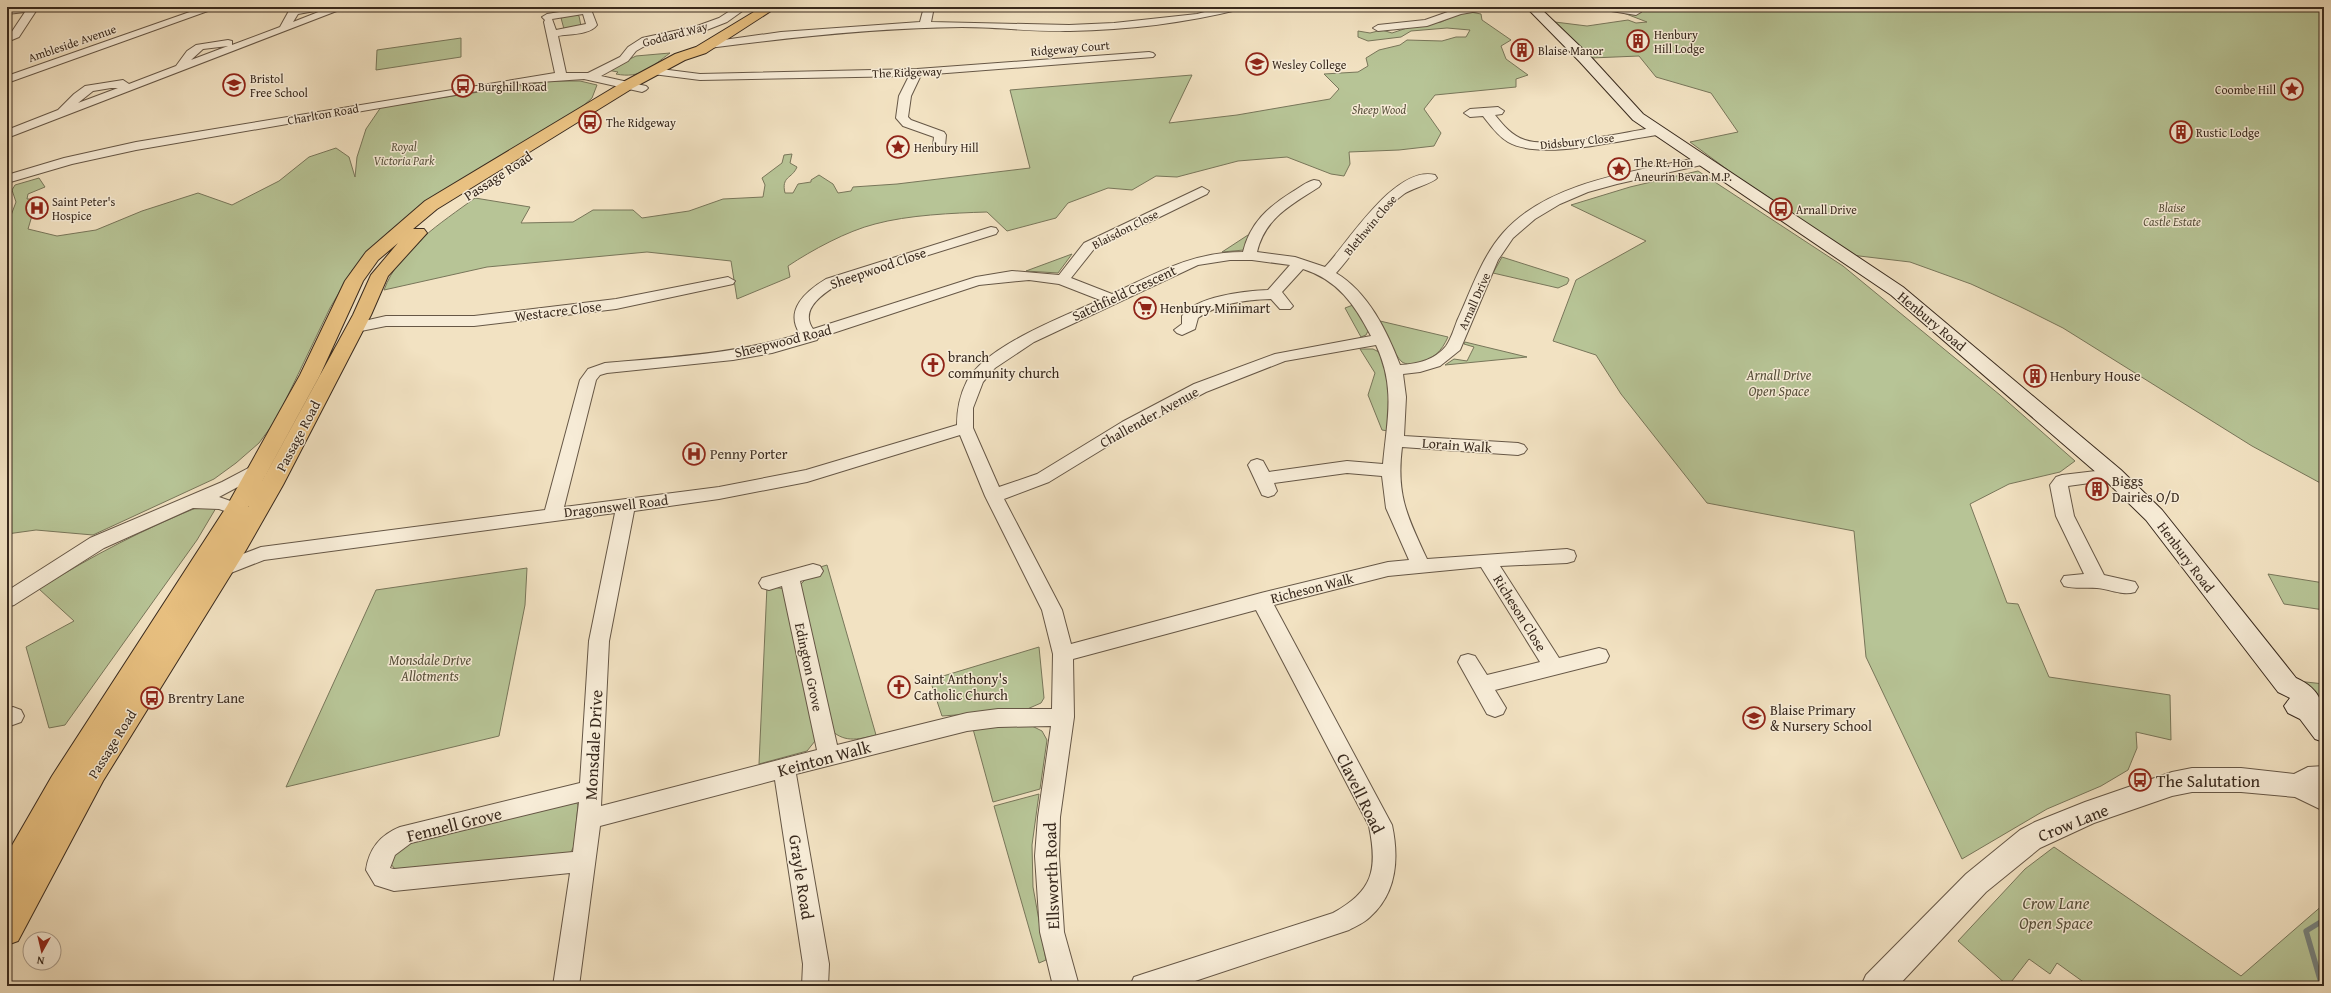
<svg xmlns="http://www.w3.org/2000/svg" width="2331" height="993" font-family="'Gentium Book Plus',serif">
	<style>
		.green { fill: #b7c496; stroke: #78765a }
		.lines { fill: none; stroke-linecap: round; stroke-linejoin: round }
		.stream { stroke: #76817d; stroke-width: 5.5 }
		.minor-casing { stroke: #665746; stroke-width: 2 }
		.tertiary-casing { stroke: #665746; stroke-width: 2 }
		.secondary-casing { stroke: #38291d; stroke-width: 2 }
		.primary-casing { stroke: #38291d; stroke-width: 2 }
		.minor { fill: #f7ecd7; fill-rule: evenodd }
		.tertiary { fill: #f7ecd7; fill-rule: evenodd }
		.secondary { fill: #f7ecd7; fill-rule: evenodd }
		.primary { fill: #e9c181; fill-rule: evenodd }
		.labels { text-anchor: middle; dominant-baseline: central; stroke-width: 3; stroke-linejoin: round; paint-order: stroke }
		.far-street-label { font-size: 12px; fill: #38291d; stroke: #f7ecd7 }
		.far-poi-label { font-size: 12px; fill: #38291d; stroke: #f7ecd7; text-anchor: start }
		.far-park-label { font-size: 12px; font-style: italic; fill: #58503b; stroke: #f7ecd7 }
		.street-label { font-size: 14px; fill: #38291d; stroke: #f7ecd7 }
		.poi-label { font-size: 14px; fill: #38291d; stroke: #f7ecd7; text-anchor: start }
		.park-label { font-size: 14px; font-style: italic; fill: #58503b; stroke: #f7ecd7 }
		.near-street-label { font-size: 17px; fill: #38291d; stroke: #f7ecd7 }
		.near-poi-label { font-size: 17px; fill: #38291d; stroke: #f7ecd7; text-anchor: start }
		.near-park-label { font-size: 17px; font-style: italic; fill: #58503b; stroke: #f7ecd7 }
	</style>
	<rect width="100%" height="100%" fill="#f2e2c2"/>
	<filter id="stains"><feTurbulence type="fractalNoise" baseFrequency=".005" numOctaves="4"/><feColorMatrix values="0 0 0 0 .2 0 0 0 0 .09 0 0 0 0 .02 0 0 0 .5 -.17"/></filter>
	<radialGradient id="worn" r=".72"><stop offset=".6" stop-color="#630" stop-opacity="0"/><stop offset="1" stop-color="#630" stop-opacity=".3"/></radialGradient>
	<path class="green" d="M1608,7H1874L1878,9L1893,7H2324V485L2252,446L2063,328L2019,306L1971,284L1910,262L1851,255L1791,212L1736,176L1690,142L1738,132L1711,93L1656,77L1639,56L1591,58L1555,22L1587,26L1628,20L1636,23L1647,22Z
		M1465,11L1481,14L1482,20L1511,40L1501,46L1506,59L1528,75L1516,79V87L1435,95L1424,109L1441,133L1434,146L1399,150L1349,152L1350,164L1344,176L1331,174L1287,157L1238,161L1177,177L1156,176L1132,190L1108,188L1068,203L1056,218L1007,231L987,212C953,213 908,215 875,224C847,231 812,250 788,266L790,277L737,299L731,261L647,252L487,267L384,290C399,249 441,223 475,198L530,207L521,223L573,222L593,210H633L642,218L689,211L723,199L763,197L765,185L762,178L782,163L784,155L792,154L790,163L797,167C792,179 781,176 785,193H793L798,184L811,182V180L819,175L833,184L838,193L851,191L853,187L897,184L1030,168L1010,90L1192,75L1169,123L1237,115L1330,99L1339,89L1324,74L1358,72L1368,66L1366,58L1379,50L1400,45L1407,40L1442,41L1456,37H1466L1470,30L1447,28L1411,31L1401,37L1368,41L1358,37V31L1370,33L1382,30L1392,33L1413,26L1441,22Z
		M575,14L579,16L581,26L564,29L561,18Z
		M461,38V57L376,70L377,50Z
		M670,53C651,67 641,79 616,74L618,72L607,70L636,56Z
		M551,81H580L597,85L592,98L583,106L410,215L386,234L353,269L330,308L276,420L259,443L236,463L214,479L93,535L36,530L7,534V226L16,202L12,190L15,185L39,178L45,187L28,194L27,199H37L28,229L57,236L96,230L142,211L198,193L232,205L279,181L309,157L336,148L349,157L355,177L357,157L366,129L381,107Z
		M1698,171L1843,266L2000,395L2075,461L2060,472L2009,484L1970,504L2007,603L2018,604L2049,677L2170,695L2171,740L2136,732L2137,748L2128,770L2101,786L2047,809L1962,859L1866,657L1854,531L1707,503L1621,394L1596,355L1553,341L1576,280L1646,241L1571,205L1630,187Z
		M1249,236L1244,250L1222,252L1248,235Z
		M1072,254L1058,273L1026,271Z
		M1502,257L1568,278L1569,280L1567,284L1558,288L1493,273Z
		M1353,305L1369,329L1366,335L1361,337L1345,308Z
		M1380,321L1448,337C1441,352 1434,359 1417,363C1412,364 1407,365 1402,362C1394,355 1385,331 1380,321Z
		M1465,342L1527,357L1445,365L1454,359L1467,361L1474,347L1464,344Z
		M1360,349H1373L1381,353C1390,381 1389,402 1388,431L1382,430L1368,395L1375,373Z
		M203,505L216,508L197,540L65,725L49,728L26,647L74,621L39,589C93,555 144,529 203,505Z
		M827,565L876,735C857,740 843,743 829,728L798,587L817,568Z
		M527,568L525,605L499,736L286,787L376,590Z
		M2268,574L2324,583V610L2284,604Z
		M767,586L785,589L816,730L815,741L807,751L759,764Z
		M1039,647L1044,698L1041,703L1025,710L942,716L930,680Z
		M2297,681L2324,684V712Z
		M1030,725L1042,731L1047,740L1040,789L993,802L973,729Z
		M1039,794L1032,845L1033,887L1046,960L1039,963L994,806Z
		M576,802L578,805L574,846L571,852L565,855L395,869L390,863L400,845Z
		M2054,847L2241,976L2324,904V986H2089L2057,963L2050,974L2029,959L2008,986L1958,941L2025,869Z"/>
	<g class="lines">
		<path class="stream" d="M2322,986L2306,931L2324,920"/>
		<g class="minor-casing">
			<path id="minor" d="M47,7L36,11L19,37L7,42V35L11,33L25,12L7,14V8Z
				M204,7H219L7,83V76Z
				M300,7H328L327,9L347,7L7,138V130L58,110L74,94L85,86L123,80L129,84L176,66L187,51L196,45L228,40L232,41V45L280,27L290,9ZM326,9L293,22L298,14ZM228,46L191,60L203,49ZM111,88H118L78,103L93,91Z
				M736,7H748L727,22L704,31L650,43L636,51L628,61L601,76L646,86L648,88L646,90L642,92L584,79L525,83L136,150L72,164L7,183V175L64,158L136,142L555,73L544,22L545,20L542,17L547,14L584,8L592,12L597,25C590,35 569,34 558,36L566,73H588L620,57L628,47L642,38L697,26L719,18ZM583,14L586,24L556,30L552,19Z
				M924,7H934L931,22L1069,25L1114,23L1197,14L1224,7H1242L1241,9C1185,23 1128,30 1070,31C1034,32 998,27 962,27C877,28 793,37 709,48L703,45L709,42L781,32L920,22Z
				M1489,7L1484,10L1461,14L1427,26L1378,31L1373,28L1378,25L1425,20L1459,8Z
				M1600,7H1625L1640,10L1641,12L1636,15L1605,10Z
				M1149,52L1153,53L1155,55L1153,57L921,75L911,96L908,117L911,120L944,132L946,135L945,146L939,150L933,146L934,137L903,126L896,118L899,96L909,76L700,80L653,74L647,71L653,68L700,74L917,69Z
				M1498,107L1504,111L1502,114L1495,115C1503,125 1512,136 1525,140C1551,149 1627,132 1657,127L1663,131L1657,135C1620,140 1541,161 1508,142C1498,136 1490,125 1483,116L1470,117L1464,113L1470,109Z
				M1701,157L1707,161L1706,164L1617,184L1588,192L1560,204L1535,219L1513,238L1498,260L1460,350L1440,366L1420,372L1403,374L1406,397L1404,436L1518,443L1524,445L1527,449L1524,453L1518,455L1402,447C1396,495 1407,516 1427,559L1567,549L1574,551L1576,556L1574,561L1567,563L1500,566L1559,658L1599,648L1606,650L1609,656L1606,662L1495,690L1506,708L1503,714L1495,717L1487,714L1458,662L1461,656L1468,654L1475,656L1487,675L1540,662L1481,567L1388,576L1274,605L1392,825C1399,858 1397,893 1370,917C1364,923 1356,926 1349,930L1180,986H1130L1134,977L1143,974L1333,913C1373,891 1378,870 1369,826L1256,610L1073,659L1074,717L1060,817L1059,856L1064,932L1079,986H1053L1040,932L1035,856L1038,817L1051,726L998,727L967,731L796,774L829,964L828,986H802L803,964L775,780L600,826L579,986H553L570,873L394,891L375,885L366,870C369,849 380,835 400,827L580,783L589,641L615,513L264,560L223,576L216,574L213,569L216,564L261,547L545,510L580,380L588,369L605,363C671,357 737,354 800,334C784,310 806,291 826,279L991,227L996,228L998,231L996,234L842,282C827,291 798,308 813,329L976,277L1012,271L1059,275L1084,243L1202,187L1209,191L1207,194L1094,249L1071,278L1112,294C1157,273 1192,252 1243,252C1250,223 1268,207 1292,192C1299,188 1306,182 1314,180L1319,181L1321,184L1319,187C1291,205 1265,218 1257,252L1295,257L1325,267C1348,243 1395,165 1435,175L1437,178C1433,183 1411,189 1404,194C1376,214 1359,248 1336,273C1368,292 1387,331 1400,365C1417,364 1435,360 1446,346C1451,339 1454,329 1457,321C1471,291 1481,258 1503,233C1548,181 1638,171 1701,157ZM1230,260H1252L1290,265L1268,290C1245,291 1196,296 1182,316V324L1174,330L1177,333L1182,335L1195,329L1198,318C1219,303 1245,300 1271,299L1280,309H1290L1293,306L1282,292L1303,269C1338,280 1355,305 1371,336L1275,354L1194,384L1122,422L1037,474L999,487L973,428V408L983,382L995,368L1034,342L1198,265ZM1029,280L1059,284L1100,300C1063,317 987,345 967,381C960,395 957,409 957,425L806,470L719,487L564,507L596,380L600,375L607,373L733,360L772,353L817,340L818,338L979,285ZM1376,345C1396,388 1387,420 1383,464L1347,461L1269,472L1263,461L1257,459L1251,461L1248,465L1262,495L1268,497L1274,495L1277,491L1274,483L1347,473L1382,476L1386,508L1409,560L1388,562L1261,593L1071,644L1062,610L1004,499L1049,482L1134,430L1206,392L1285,361ZM960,435L985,496L1042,610L1053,654L1052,709H998L967,713L837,745L800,581L820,576L823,571L820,566L813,564L762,578L759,583L762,588L769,590L782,586L817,750L601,806L609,641L634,511L719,499L807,482ZM579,802L573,852L394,869L390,868L395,855L411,843Z
				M728,277L735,281L733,284L616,309L474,326H386L356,332L351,330L348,327L351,324L386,316H474L616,299Z
				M260,462L266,464L269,468L266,472L219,497L242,505L245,509L242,513L236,515L219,509L193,508L104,548L14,605L7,607V591L90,538L222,482Z
				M2113,469L2119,471L2122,475L2119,479L2068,486L2074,516L2104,575L2135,582L2138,587L2135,592C2122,596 2110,589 2097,588C2085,587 2075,589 2064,586L2061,581L2064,576L2084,574L2056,516L2050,485L2056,477L2062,475Z
				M13,707L21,710L24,716L21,722L7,727V709Z"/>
		</g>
		<g class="tertiary-casing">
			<path id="tertiary" d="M2324,766V811L2295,797L2241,792H2192L2172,796L2094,823L2040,848L1986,892L1898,986H1861L1866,975L1966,874L2020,830L2035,822L2085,802L2172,772L2192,768H2241L2294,774L2308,767Z"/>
		</g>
		<g class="secondary-casing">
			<path id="secondary" d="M1526,7H1539L1590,56L1643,114L1903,287L2121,470L2162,510L2296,678C2327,692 2324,712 2324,742L2315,739L2300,719L2288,713L2284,706L2290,698L2278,692L2146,520L2105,480L1891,295L1633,120L1580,62Z"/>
		</g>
		<g class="primary-casing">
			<path id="primary" d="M762,7H777L706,53L685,60L633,88L437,209L413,229H424L427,233L388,276L371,315L283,485L246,550L103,781L18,941L7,945V902L12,892L7,894V854L52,776L227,506L300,375L345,281L366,252L425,201L623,82L675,54L696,47ZM398,243L371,275L353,315L248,507L320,375L363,281L378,260Z"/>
		</g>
		<use href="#minor" class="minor"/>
		<use href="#tertiary" class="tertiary"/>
		<use href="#secondary" class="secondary"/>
		<use href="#primary" class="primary"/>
	</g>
	<defs>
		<g id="building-ring" transform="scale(1.15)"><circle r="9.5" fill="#f7ecd7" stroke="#8f2418" stroke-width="1.5"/><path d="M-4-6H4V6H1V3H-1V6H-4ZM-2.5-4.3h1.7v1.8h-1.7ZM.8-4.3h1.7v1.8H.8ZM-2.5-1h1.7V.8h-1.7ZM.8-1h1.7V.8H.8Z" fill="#8f2418"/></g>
		<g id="university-ring" transform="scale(1.15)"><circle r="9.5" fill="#f7ecd7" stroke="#8f2418" stroke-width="1.5"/><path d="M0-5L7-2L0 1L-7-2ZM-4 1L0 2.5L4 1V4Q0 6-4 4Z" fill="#8f2418"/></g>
		<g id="school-ring" transform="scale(1.15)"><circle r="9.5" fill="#f7ecd7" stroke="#8f2418" stroke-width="1.5"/><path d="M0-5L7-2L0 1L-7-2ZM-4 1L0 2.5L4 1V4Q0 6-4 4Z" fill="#8f2418"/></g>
		<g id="bus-ring" transform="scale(1.15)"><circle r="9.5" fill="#f7ecd7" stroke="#8f2418" stroke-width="1.5"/><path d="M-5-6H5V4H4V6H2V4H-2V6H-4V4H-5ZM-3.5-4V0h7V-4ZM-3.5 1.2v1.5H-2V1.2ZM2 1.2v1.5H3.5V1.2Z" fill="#8f2418"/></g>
		<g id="sight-ring" transform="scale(1.15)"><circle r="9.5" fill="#f7ecd7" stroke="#8f2418" stroke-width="1.5"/><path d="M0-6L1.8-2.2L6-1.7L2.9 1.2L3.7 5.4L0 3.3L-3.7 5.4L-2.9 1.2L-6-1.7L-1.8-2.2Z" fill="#8f2418"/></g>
		<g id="hospital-ring" transform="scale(1.15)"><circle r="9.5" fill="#f7ecd7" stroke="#8f2418" stroke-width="1.5"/><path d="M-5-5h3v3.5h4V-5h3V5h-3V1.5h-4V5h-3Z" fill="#8f2418"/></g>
		<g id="supermarket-ring" transform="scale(1.15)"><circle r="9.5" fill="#f7ecd7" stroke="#8f2418" stroke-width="1.5"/><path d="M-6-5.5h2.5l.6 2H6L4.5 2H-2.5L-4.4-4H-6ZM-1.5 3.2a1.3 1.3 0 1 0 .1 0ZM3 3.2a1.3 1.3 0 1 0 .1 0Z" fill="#8f2418"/></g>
		<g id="church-ring" transform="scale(1.15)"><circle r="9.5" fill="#f7ecd7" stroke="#8f2418" stroke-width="1.5"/><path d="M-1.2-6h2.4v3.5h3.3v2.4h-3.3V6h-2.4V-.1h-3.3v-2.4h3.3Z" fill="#8f2418"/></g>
	</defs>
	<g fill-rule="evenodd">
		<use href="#building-ring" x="1638" y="41"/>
		<use href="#building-ring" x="1522" y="50"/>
		<use href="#university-ring" x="1257" y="64"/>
		<use href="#school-ring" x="234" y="85"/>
		<use href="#bus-ring" x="463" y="86"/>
		<use href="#sight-ring" x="2292" y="89"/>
		<use href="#bus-ring" x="590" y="122"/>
		<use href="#building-ring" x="2181" y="132"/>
		<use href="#sight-ring" x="898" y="147"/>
		<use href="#sight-ring" x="1619" y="169"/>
		<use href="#hospital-ring" x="37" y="208"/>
		<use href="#bus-ring" x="1781" y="209"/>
		<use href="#supermarket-ring" x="1145" y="308"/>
		<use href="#church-ring" x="933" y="365"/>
		<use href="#building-ring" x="2035" y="376"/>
		<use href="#hospital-ring" x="694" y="454"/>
		<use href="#building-ring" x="2097" y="489"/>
		<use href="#church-ring" x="899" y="687"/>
		<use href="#bus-ring" x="152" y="698"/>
		<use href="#school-ring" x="1754" y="718"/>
		<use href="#bus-ring" x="2140" y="780"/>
	</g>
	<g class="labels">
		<g class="far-street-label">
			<text transform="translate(675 34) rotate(-15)">Goddard Way</text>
			<text transform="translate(72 43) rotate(-19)">Ambleside Avenue</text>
			<text transform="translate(1070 48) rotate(-5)">Ridgeway Court</text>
			<text transform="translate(907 72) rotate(-2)">The Ridgeway</text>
			<text transform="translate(323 114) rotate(-10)">Charlton Road</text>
			<text transform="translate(1577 141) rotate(-6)">Didsbury Close</text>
			<text transform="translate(1370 225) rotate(-50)">Blethwin Close</text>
			<text transform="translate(1125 229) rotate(-27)">Blaisdon Close</text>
			<text transform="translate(1474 301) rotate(-66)">Arnall Drive</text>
		</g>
		<g class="far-poi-label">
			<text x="1654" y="34">Henbury<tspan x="1654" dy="14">Hill Lodge</tspan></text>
			<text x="1538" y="50">Blaise Manor</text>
			<text x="1272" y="64">Wesley College</text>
			<text x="250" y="78">Bristol<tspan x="250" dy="14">Free School</tspan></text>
			<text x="478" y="86">Burghill Road</text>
			<text x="2276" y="89" text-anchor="end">Coombe Hill</text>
			<text x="606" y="122">The Ridgeway</text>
			<text x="2196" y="132">Rustic Lodge</text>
			<text x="914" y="147">Henbury Hill</text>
			<text x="1634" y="162">The Rt. Hon<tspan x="1634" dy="14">Aneurin Bevan M.P.</tspan></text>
			<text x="52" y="201">Saint Peter's<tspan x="52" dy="14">Hospice</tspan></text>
			<text x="1796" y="209">Arnall Drive</text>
		</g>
		<g class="far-park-label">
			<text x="1379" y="109">Sheep Wood</text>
			<text x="404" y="146">Royal<tspan x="404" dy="14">Victoria Park</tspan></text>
			<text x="2172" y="207">Blaise<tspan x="2172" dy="14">Castle Estate</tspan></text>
		</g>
		<g class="street-label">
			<text transform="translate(498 176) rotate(-33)">Passage Road</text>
			<text transform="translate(878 268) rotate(-19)">Sheepwood Close</text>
			<text transform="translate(1124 293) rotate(-25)">Satchfield Crescent</text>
			<text transform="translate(558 311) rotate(-7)">Westacre Close</text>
			<text transform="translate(1932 321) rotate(40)">Henbury Road</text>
			<text transform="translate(783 341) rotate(-14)">Sheepwood Road</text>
			<text transform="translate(1149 417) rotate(-29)">Challender Avenue</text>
			<text transform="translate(298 436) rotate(-62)">Passage Road</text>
			<text transform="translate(1457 445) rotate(4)">Lorain Walk</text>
			<text transform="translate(616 506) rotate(-7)">Dragonswell Road</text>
			<text transform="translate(2186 557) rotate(53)">Henbury Road</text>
			<text transform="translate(1312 588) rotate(-14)">Richeson Walk</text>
			<text transform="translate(1520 613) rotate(58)">Richeson Close</text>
			<text transform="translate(809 667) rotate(78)">Edington Grove</text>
			<text transform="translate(112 744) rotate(-58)">Passage Road</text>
		</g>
		<g class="poi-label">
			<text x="1160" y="308">Henbury Minimart</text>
			<text x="948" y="357">branch<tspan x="948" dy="16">community church</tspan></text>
			<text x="2050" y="376">Henbury House</text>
			<text x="710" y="454">Penny Porter</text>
			<text x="2112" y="481">Biggs<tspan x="2112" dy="16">Dairies O/D</tspan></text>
			<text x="914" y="679">Saint Anthony's<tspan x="914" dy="16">Catholic Church</tspan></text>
			<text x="168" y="698">Brentry Lane</text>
			<text x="1770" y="710">Blaise Primary<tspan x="1770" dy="16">&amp; Nursery School</tspan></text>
		</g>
		<g class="park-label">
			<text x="1779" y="375">Arnall Drive<tspan x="1779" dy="16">Open Space</tspan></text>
			<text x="430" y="660">Monsdale Drive<tspan x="430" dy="16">Allotments</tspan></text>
		</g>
		<g class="near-street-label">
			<text transform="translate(593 745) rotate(-87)">Monsdale Drive</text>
			<text transform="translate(824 758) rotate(-15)">Keinton Walk</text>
			<text transform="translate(1361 793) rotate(64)">Clavell Road</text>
			<text transform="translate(2073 822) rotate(-22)">Crow Lane</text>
			<text transform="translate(454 824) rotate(-14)">Fennell Grove</text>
			<text transform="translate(1051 876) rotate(-92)">Ellsworth Road</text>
			<text transform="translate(802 877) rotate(81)">Grayle Road</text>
		</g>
		<g class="near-poi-label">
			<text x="2156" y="780">The Salutation</text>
		</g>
		<g class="near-park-label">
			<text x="2056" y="902">Crow Lane<tspan x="2056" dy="20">Open Space</tspan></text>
		</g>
	</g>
	<rect width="2331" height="993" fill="none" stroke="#f2e2c2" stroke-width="24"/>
	<rect x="8" y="8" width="2315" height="977" fill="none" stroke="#38291d" stroke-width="2"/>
	<rect x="12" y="12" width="2307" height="969" fill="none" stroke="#38291d"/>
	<g transform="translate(42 951) rotate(188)"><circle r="19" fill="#f7ecd7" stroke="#ab9e8d"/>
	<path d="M0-3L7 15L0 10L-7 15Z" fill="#8f2418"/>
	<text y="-6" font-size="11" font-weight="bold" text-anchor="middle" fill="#38291d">N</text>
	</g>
	<rect width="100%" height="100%" filter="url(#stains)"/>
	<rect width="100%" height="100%" fill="url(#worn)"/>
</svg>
